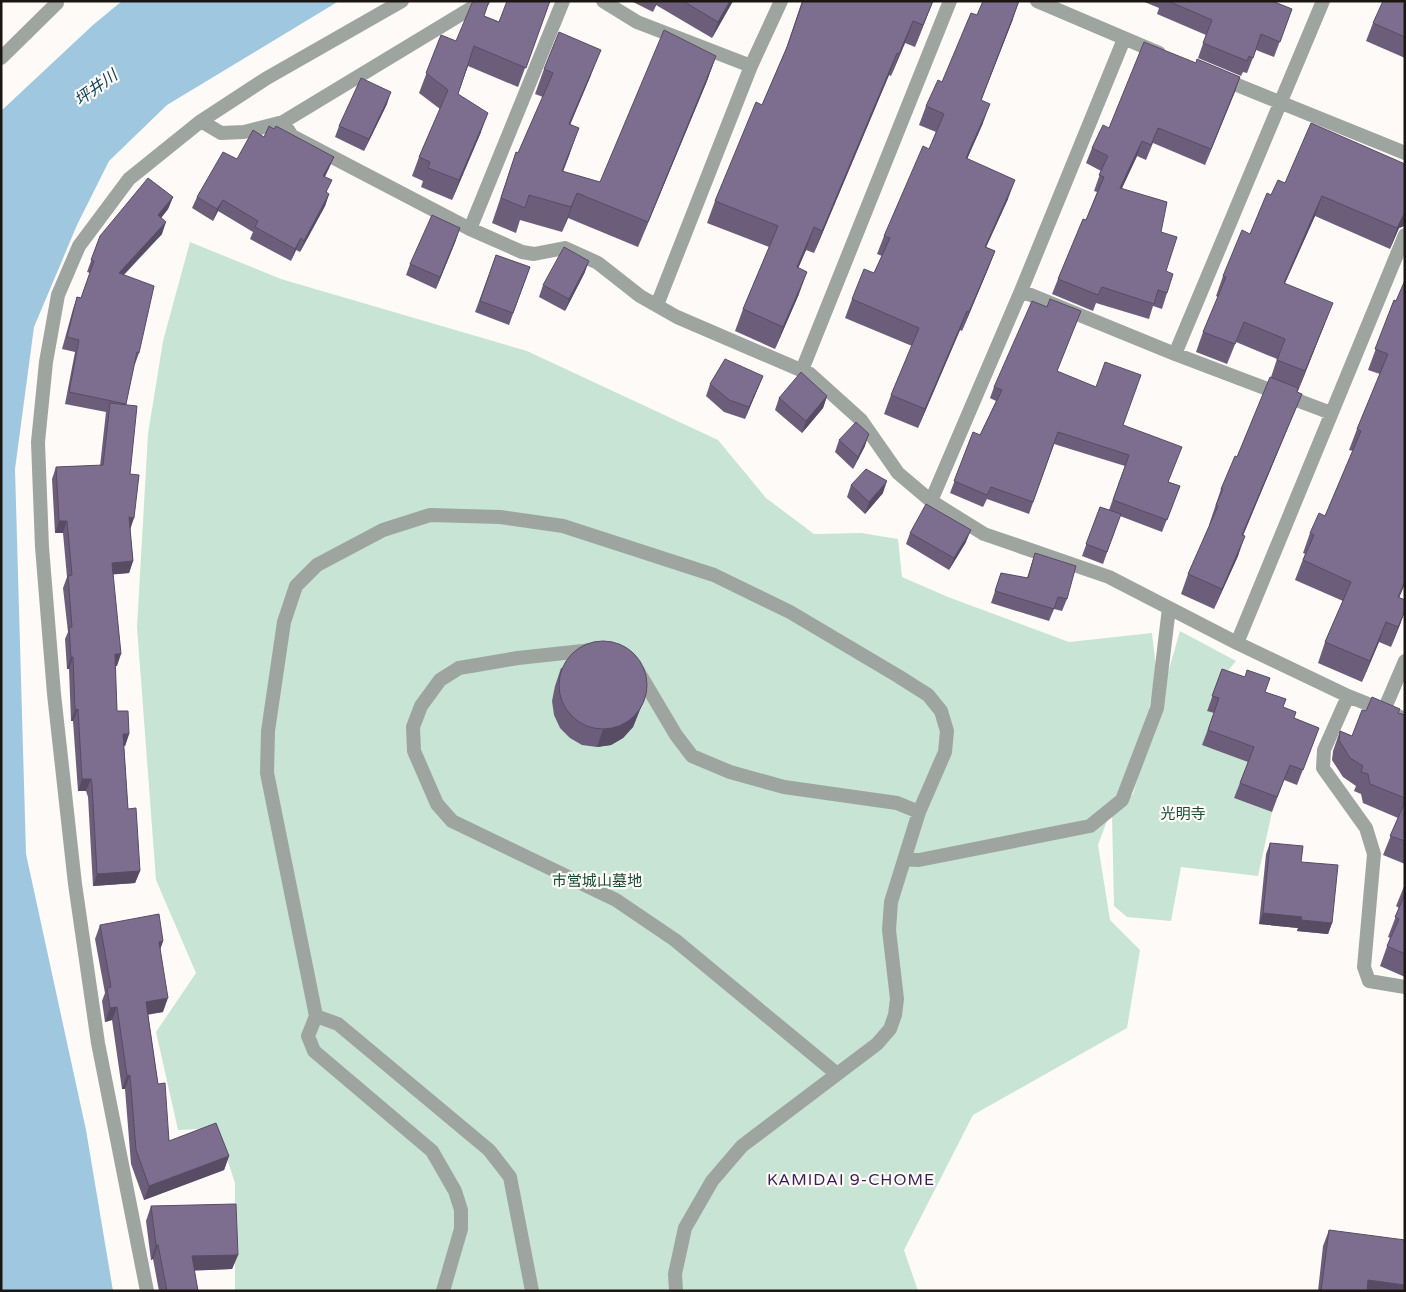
<svg xmlns="http://www.w3.org/2000/svg" width="1406" height="1292" font-family="'Varela Round','Noto Sans JP',sans-serif">
	<style>
		.green { fill: #c8e4d4 }
		.water { fill: #9fc7df }
		.lines { fill: none; stroke-linecap: round; stroke-linejoin: round }
		.minor { stroke: #9ea5a0; stroke-width: 14 }
		.wall { fill: #6c5e7b }
		.shaded-wall { fill: #584c64 }
		.building { fill: #7d6d8f; stroke: #584c64 }
		.labels { text-anchor: middle; dominant-baseline: central; stroke-width: 4.5; stroke-linejoin: round; paint-order: stroke }
		.park-label { font-size: 15px; fill: #164a34; stroke: #fefaf8 }
		.water-label { font-size: 16px; font-style: italic; fill: #063e56; stroke: #fefaf8 }
		.neighbourhood-label { font-size: 16px; letter-spacing: 1px; fill: #3a1c54; stroke: #fefaf8 }
	</style>
	<rect width="100%" height="100%" fill="#fefaf8"/>
	<path class="green" d="M190,242L281,279L527,351L718,440L766,498L814,534L861,533L898,539L902,577L948,597L1069,642L1152,633L1156,668L1149,709L1098,845L1110,920L1140,950L1127,1028L973,1115L904,1250L918,1291H235V1183L217,1128L178,1130L156,1032L196,973L156,880L137,627L148,434L163,341Z
		M1180,631L1236,661L1217,684L1207,710L1214,713L1249,762L1234,798L1272,812L1258,876L1181,867L1171,921L1127,917L1114,906L1112,815L1133,794Z"/>
	<path class="water" d="M122,1H339L167,105L109,161L77,225L34,327L15,469L26,854L86,1130L113,1291H1V111L93,25Z"/>
	<g class="lines">
		<path class="minor" d="M603,1L637,22L751,66
			M1037,1L1159,53
			M1,58L57,3
			M1220,78L1405,153
			M201,121L221,133L244,132L283,122L483,1
			M283,122L292,136L470,229L522,252L534,254L565,248L598,263L640,296L677,317L810,374L861,420L898,473L931,501L984,534L1109,577L1237,643L1348,696L1405,719
			M470,229L563,1
			M1021,291L1175,354L1331,413
			M657,305L751,66L781,1
			M1175,354L1323,1
			M802,370L950,1
			M931,501L1021,291L1124,39
			M1237,643L1405,235
			M592,650L518,658L459,668L440,680L421,706L413,727L414,751L437,804L452,821L616,900L675,940L837,1074
			M1348,696L1324,750L1323,768L1366,828L1374,854L1364,967L1369,981L1405,987
			M1384,710L1405,661
			M905,859L919,860L1090,826L1122,800L1157,708L1169,608
			M316,1016L338,1024L489,1150L510,1177L532,1291
			M147,1291L98,1043L75,884L54,694L42,547L38,442L46,362L58,295L79,246L129,179L201,121L267,78L402,1
			M443,1291L461,1229V1210L455,1191L432,1151L314,1051L308,1036L316,1016L267,773L268,731L284,622L296,586L317,565L383,530L430,515L500,517L563,526L714,575L790,612L898,676L928,695L941,711L947,731L945,752L919,812L897,803L784,787L730,772L692,756L676,735L638,671
			M676,1291L675,1274L685,1228L712,1181L742,1146L877,1044L890,1029L895,1015L897,999L889,930L891,902L919,812"/>
	</g>
	<path class="wall" d="M550,1L518,87L468,66L458,94L481,132L452,200L421,187L423,181L412,176L419,157L440,109L419,93L441,35L456,41L484,16L499,22Z
		M631,1H733L712,38L656,5L653,12Z
		M802,1H933L915,47L905,43L891,76L889,75L814,253L806,250L798,268L799,294L775,349L735,331L743,309L769,247L707,223L715,201L762,105L785,52Z
		M1142,1H1272L1292,9L1274,57L1256,50L1247,73L1243,72L1241,76L1198,58L1206,35L1157,14L1159,8Z
		M1405,1V58L1366,41L1373,23Z
		M977,15L1013,19L981,100L983,123L967,159L1008,199L986,247L995,251L988,269L962,331L960,330L918,428L884,414L891,395L912,346L845,318L852,299L874,273L882,256L877,254L884,236L929,149L936,132L919,125L926,106L942,82Z
		M716,56L707,81L638,247L568,218L562,232L520,220L516,233L492,223L516,152L518,153L543,97L535,94L544,69L591,75L570,124V153L563,172L600,182Z
		M1196,63L1240,77L1205,165L1153,143L1146,160L1137,156L1122,188L1161,232L1166,271L1167,293L1162,309L1153,306L1149,319L1096,303L1093,311L1052,294L1058,279L1086,220L1097,192L1094,191L1101,171L1086,163L1092,148L1109,128Z
		M387,104L364,151L335,137L339,126Z
		M274,129L334,157L329,168L325,177L327,193L329,194L325,206L300,252L296,250L291,261L250,239L253,232L218,211L213,221L192,208L197,197L264,137Z
		M1405,164V226L1399,228L1390,249L1315,216L1285,283L1325,323L1298,391L1297,392L1302,394L1294,413L1243,535L1238,556L1214,609L1181,594L1188,574L1210,525H1209L1221,489L1237,457L1271,377L1277,359L1236,342L1227,364L1196,352L1203,332L1218,297L1216,296L1223,276L1250,234L1271,195L1285,183Z
		M173,197L168,209L161,218L162,234L124,275L139,353L135,364H134L126,405L130,474V529L133,561L129,573L113,574L117,666H115L117,711L129,734L125,746H124L128,809L140,871L135,883L93,886L88,797L86,791H78L73,721H71L69,669H67L65,639L68,632L63,588L67,577L63,533H55L52,479L56,467L100,466L106,412L65,404L75,352L62,349L73,309L77,297L81,298L90,273L87,272L100,236Z
		M456,240L436,289L406,275L410,264Z
		M496,255L530,267L509,325L475,312Z
		M585,272L565,311L539,297L543,285Z
		M1394,300L1396,301L1399,597L1401,622L1391,647L1379,642L1362,682L1318,663L1325,642L1343,601L1295,580L1305,554L1303,553L1310,533L1325,516L1353,451L1349,450L1357,429L1380,374L1368,370Z
		M1047,307L1081,311L1057,371L1123,425L1169,482L1180,486L1162,532L1120,516L1103,564L1082,556L1100,507L1109,510L1125,466L1054,444L1029,514L987,499L983,507L950,493L973,432L980,435L996,401L990,398L994,387Z
		M763,376L745,419L724,412L706,396L710,384Z
		M827,396L823,408L802,433L775,410L779,398Z
		M839,440L865,446L853,469L835,452Z
		M851,485L883,493L865,514L847,497Z
		M910,533L966,542L949,570L906,544Z
		M1035,553L1067,599L1062,611L1054,609L1049,621L991,603L1001,573L1027,578Z
		M561,668L645,697L633,727L623,738L611,745L597,747L582,745L570,738L560,728L554,715L552,701L555,686Z
		M1222,669L1266,692L1283,707L1294,718L1319,728L1297,785L1284,780L1272,812L1234,798L1248,762L1202,745L1214,713L1207,711Z
		M1366,711L1398,713L1405,715V864L1383,855L1398,818L1363,803L1361,794L1354,791L1356,786L1343,777L1332,760L1333,751L1340,731L1352,736Z
		M1270,843L1301,862L1332,923L1328,934L1297,931L1298,928L1259,924L1266,854Z
		M1405,884V977L1380,966L1390,938L1388,937L1399,908L1396,906Z
		M100,925L163,941L160,950L163,1012L148,1014L158,1084L169,1141L229,1156L224,1170L144,1200L131,1164L125,1089H122L112,1020L105,1022L102,1001L105,993L95,939Z
		M151,1206L238,1255L232,1269L194,1270L198,1291H159L153,1259L151,1260L146,1221Z
		M1329,1230L1405,1291H1318L1323,1246Z"/>
	<path class="shaded-wall" d="M657,1H658L653,12Z
		M730,1H733L712,38L718,22Z
		M933,1L915,47L923,25Z
		M1019,1L1013,19L974,119L981,100Z
		M913,21L905,43L891,76L899,54Z
		M601,50L591,75L560,149L569,124Z
		M897,53L889,75L814,253L822,231Z
		M716,56L707,81L638,247L648,222Z
		M1240,77L1235,92L1205,165L1211,149Z
		M391,92L387,104L364,151L369,139Z
		M990,104L983,123L959,177L966,158Z
		M488,113L481,132L452,200L459,180Z
		M579,128L570,153L553,196L562,171Z
		M1142,141L1137,156L1115,203L1120,188Z
		M334,157L329,168L319,187L323,176Z
		M1015,180L1008,199L978,265L985,247Z
		M577,193L568,218L562,232L571,207Z
		M329,194L325,206L300,252L304,241Z
		M1322,196L1315,216L1276,303L1284,283Z
		M173,197L168,209L154,227L158,215Z
		M223,200L218,211L213,221L217,209Z
		M1405,212L1404,226L1399,228L1390,249L1397,228Z
		M166,222L162,234L114,284L119,273Z
		M814,227L806,250L789,290L797,267Z
		M460,228L456,240L436,289L440,277Z
		M301,238L296,250L291,261L295,249Z
		M995,251L988,269L962,331L969,312Z
		M589,261L585,272L565,311L569,299Z
		M807,272L799,294L775,349L783,327Z
		M1333,303L1325,323L1298,391L1305,371Z
		M967,311L960,330L918,428L925,409Z
		M763,376L758,388L745,419L749,407Z
		M1302,394L1294,413L1235,555L1242,535Z
		M827,396L823,408L802,433L806,421Z
		M869,434L865,446L853,469L858,457Z
		M887,481L883,493L865,514L869,502Z
		M129,517L134,518L130,530Z
		M59,521H67L63,533H55Z
		M971,530L966,542L949,570L954,558Z
		M1245,536L1238,556L1214,609L1222,589Z
		M133,561L129,573L108,575L112,563Z
		M1405,581V584L1391,617L1398,597Z
		M1405,611L1401,622L1391,647L1398,627Z
		M1386,622L1379,642L1362,682L1370,661Z
		M115,654H121L117,666H111Z
		M71,657H73L69,669H67Z
		M645,697L633,727L623,738L611,745L597,747L603,729Z
		M78,709L73,721H71L75,710Z
		M123,734H129L125,746H119Z
		M82,779H91L86,791H78Z
		M140,871L135,883L93,886L97,874Z
		M1263,913L1302,917L1298,928L1259,924Z
		M1301,920L1332,923L1328,934L1297,931Z
		M163,941L158,955L159,942Z
		M168,998L163,1012L141,1016L146,1002Z
		M117,1007L112,1020L105,1022L110,1008Z
		M130,1075L125,1089H122L127,1076Z
		M229,1156L224,1170L144,1200L149,1186Z
		M156,1245H158L153,1259L151,1260Z
		M238,1255L232,1269L187,1271L192,1256Z
		M1368,1280L1405,1285V1291H1364Z"/>
	<path class="building" d="M474,1H489L484,16L499,22L507,1H550L526,68L474,46L458,94L488,113L459,180L428,168L430,162L419,157L448,90L426,73L441,35L456,41L472,3Z
		M683,1H730L718,22Z
		M803,1H933L923,25L913,21L899,54L897,53L822,231L814,227L797,267L807,272L783,327L743,309L778,226L715,201L756,102L762,105L787,47Z
		M983,1H1019L981,100L990,104L966,158L1015,180L985,247L995,251L969,312L967,311L925,409L891,395L919,328L852,299L864,269L874,273L890,238L884,236L923,146L929,149L944,114L926,106L938,80L942,82L971,13L977,15Z
		M1168,1H1272L1292,9L1280,42L1261,34L1253,58L1249,56L1247,61L1203,43L1212,20Z
		M1383,1H1405V37L1373,23Z
		M664,30L716,56L648,222L577,193L571,207L529,195L525,208L501,198L516,152L518,153L553,73L544,69L559,32L601,50L569,124L579,128L562,171L600,182Z
		M1144,42L1196,63L1197,59L1240,77L1211,149L1158,128L1151,145L1142,141L1120,188L1167,202L1161,232L1177,237L1166,271L1173,274L1167,293L1158,290L1154,304L1102,287L1098,295L1058,279L1083,219L1086,220L1104,177L1099,175L1108,156L1092,148L1103,125L1109,128Z
		M361,78L391,92L369,139L339,126Z
		M1311,123L1405,164V212L1397,228L1322,196L1284,283L1333,303L1305,371L1277,360L1285,339L1244,322L1235,344L1203,332L1226,277L1223,276L1242,230L1250,234L1267,193L1271,195L1278,180L1285,183Z
		M269,126L274,129L276,126L334,157L323,176L332,180L326,192L329,194L304,241L301,238L295,249L255,227L258,221L223,200L217,209L197,197L223,152L237,159L253,130L264,137Z
		M148,178L173,197L158,215L166,222L119,273L154,286L139,353L137,352L126,404L69,392L79,340L67,337L77,297L81,298L94,261L91,260L100,236Z
		M432,215L460,228L440,277L410,264Z
		M564,247L589,261L569,299L543,285Z
		M496,255L530,267L513,313L480,301Z
		M1405,280V581L1398,597L1405,600V611L1398,627L1386,622L1370,661L1325,642L1351,582L1303,560L1314,535L1310,533L1319,513L1325,516L1361,431L1357,429L1388,354L1375,349L1394,300L1396,301Z
		M1050,299L1081,311L1057,371L1096,387L1105,362L1141,375L1123,425L1182,447L1168,482L1180,486L1167,520L1113,500L1129,455L1058,432L1033,502L991,487L987,495L954,481L973,432L980,435L1002,390L994,387L1032,301L1047,307Z
		M725,359L763,376L749,407L729,400L710,384Z
		M801,372L827,396L806,421L779,398Z
		M1270,377L1298,388L1297,392L1302,394L1242,535L1245,536L1222,589L1188,574L1218,506L1216,505L1223,489H1221L1235,456L1237,457Z
		M110,403L137,406L130,474L139,475L134,518L129,517L133,561L112,563L121,654H115L117,711H128L129,734H123L128,809L136,808L140,871L97,874L92,785L91,779H82L78,709L75,710L73,657H71L69,627H72L68,576L72,575L67,521H59L56,467L103,465Z
		M856,422L869,434L858,457L839,440Z
		M866,469L887,481L869,502L851,485Z
		M926,504L971,530L954,558L910,533Z
		M1100,507L1121,514L1107,552L1086,544Z
		M1035,553L1076,566L1067,599L1058,597L1054,609L995,591L1001,573L1028,578Z
		M559 685a44 44 0 1 1 88 0a44 44 0 1 1-88 0Z
		M1222,669L1245,677L1247,670L1270,678L1265,692L1286,699L1283,707L1296,712L1294,718L1319,728L1303,770L1290,765L1277,797L1240,783L1254,747L1208,730L1219,698L1212,696Z
		M1372,697L1400,709L1398,713L1405,715V798L1370,784L1368,774L1361,772L1363,766L1350,758L1339,740L1340,731L1352,736L1362,710L1366,711Z
		M1405,802V841L1390,836Z
		M1270,843L1303,846L1301,862L1338,865L1332,923L1301,920L1302,917L1263,913Z
		M1405,894V954L1387,946L1399,919L1395,917Z
		M159,914L163,941L159,942L168,998L146,1002L158,1084L165,1083L169,1141L216,1123L229,1156L149,1186L136,1150L130,1075L127,1076L117,1007L110,1008L107,988L111,987L100,925Z
		M236,1204L238,1255L192,1256L198,1291H167L158,1245H156L151,1206Z
		M1329,1230L1405,1240V1285L1368,1280L1367,1291H1321Z"/>
	<g class="labels">
		<g class="park-label">
			<text x="1183" y="814">光明寺</text>
			<text x="597" y="881">市営城山墓地</text>
		</g>
		<g class="water-label">
			<text transform="translate(96 88) rotate(-36)">坪井川</text>
		</g>
		<g class="neighbourhood-label">
			<text x="851" y="1180">KAMIDAI 9-CHOME</text>
		</g>
	</g>
	<rect width="1406" height="1292" fill="none" stroke="#1b1612" stroke-width="5"/>
</svg>
